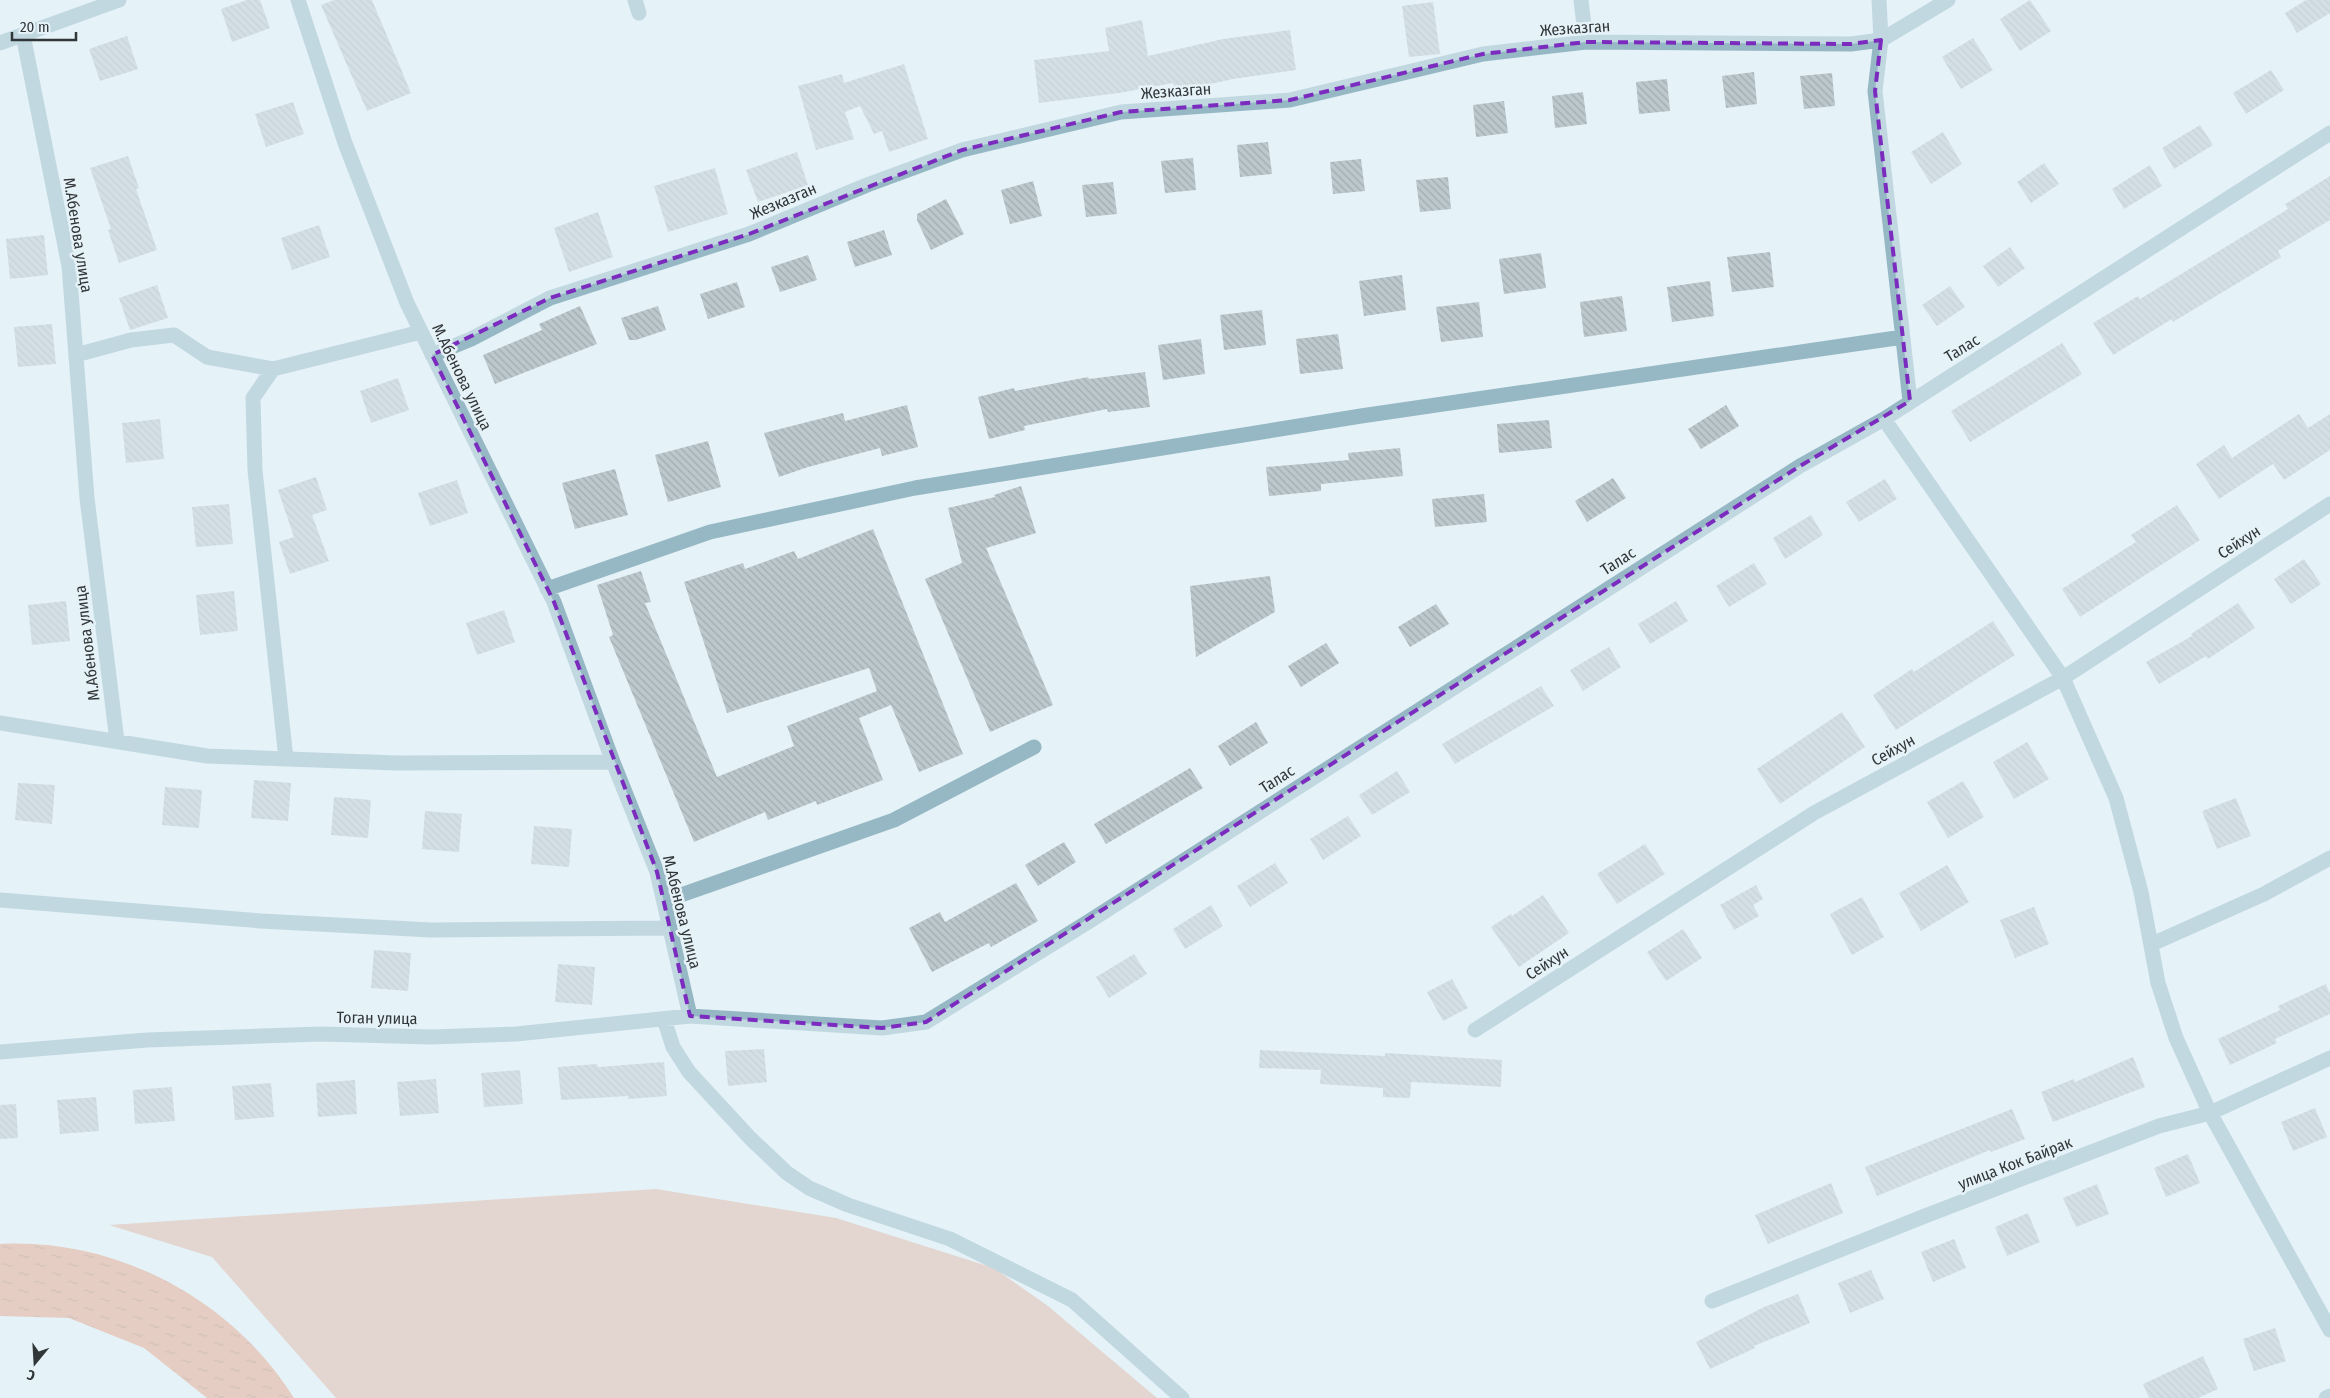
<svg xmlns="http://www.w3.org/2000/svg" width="2330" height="1398" font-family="'Fira Sans Condensed',sans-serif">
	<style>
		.park { fill: #e0b3a1 }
		.water { fill: url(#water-ripples) }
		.building { fill: url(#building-back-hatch) }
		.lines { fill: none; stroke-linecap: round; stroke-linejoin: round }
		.minor { stroke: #96b8c4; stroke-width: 15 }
		.marked { fill: none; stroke: #7b2cbf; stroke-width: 4; stroke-dasharray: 10 6; stroke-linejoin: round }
		.labels { text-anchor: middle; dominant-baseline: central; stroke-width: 5; stroke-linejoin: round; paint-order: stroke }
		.street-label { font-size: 16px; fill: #313638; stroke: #e5f2f7 }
	</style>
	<defs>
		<pattern id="water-ripples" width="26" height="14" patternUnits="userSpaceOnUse" patternTransform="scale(1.25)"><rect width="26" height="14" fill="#e4a184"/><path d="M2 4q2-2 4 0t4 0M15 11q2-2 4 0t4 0" fill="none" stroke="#b9846d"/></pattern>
		<pattern id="building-back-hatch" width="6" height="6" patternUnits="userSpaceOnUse" patternTransform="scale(1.25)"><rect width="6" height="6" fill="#bcc8cd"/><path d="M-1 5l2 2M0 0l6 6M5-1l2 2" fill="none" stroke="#a2acb1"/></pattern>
	</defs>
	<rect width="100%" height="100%" fill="#e5f2f7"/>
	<path class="park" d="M656,1189L836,1218L994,1268L1048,1306L1157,1398H336L212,1257L109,1225Z"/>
	<path class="water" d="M0,1244C117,1238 232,1299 294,1398H207L144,1348L69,1318L0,1316Z"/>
	<path class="building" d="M247,0H260L270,28L232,42L221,9Z
		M334,0H372L411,93L367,111L321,5Z
		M2030,0L2051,31L2020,51L2000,19Z
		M2306,0H2330V13L2297,33L2285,13Z
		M1433,2L1440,54L1409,57L1402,6Z
		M1142,20L1148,56L1223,39L1290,30L1296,70L1233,79L1175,92L1173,83L1119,93L1039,103L1034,60L1109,51L1105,28Z
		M127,36L138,69L100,81L89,49Z
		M1973,38L1993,70L1961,89L1942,57Z
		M904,64L928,139L889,152L882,131L874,134L860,106L845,112L854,139L816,150L798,86L842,74L844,83Z
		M2271,70L2284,90L2246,114L2233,93Z
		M1754,72L1757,104L1726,108L1722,76Z
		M1832,73L1835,106L1804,109L1800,76Z
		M1667,79L1670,111L1639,114L1636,82Z
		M1583,92L1587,124L1555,128L1552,96Z
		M1504,101L1508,133L1476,137L1473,105Z
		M293,102L304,134L266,147L255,114Z
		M2200,125L2213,145L2174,169L2162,148Z
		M1943,132L1962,164L1931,184L1911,152Z
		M1268,142L1272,174L1240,177L1237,145Z
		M797,152L808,185L758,202L746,170Z
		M128,156L139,188L136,189L157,250L119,263L108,230L111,229L90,168Z
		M1193,158L1196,190L1165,193L1161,161Z
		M1361,159L1365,191L1333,194L1330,162Z
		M2044,163L2059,184L2031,203L2017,182Z
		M2150,165L2162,186L2124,209L2112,189Z
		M715,168L728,214L668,232L654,186Z
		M2330,176V220L2278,251L2281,257L2173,322L2172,319L2113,355L2093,323L2138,296L2140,299L2288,209L2285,204Z
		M1448,177L1451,209L1420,212L1416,180Z
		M1033,181L1042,216L1010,224L1001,190Z
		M1113,182L1117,214L1086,217L1082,185Z
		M946,199L964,234L931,250L917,220V214Z
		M598,212L613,257L569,272L554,228Z
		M319,225L330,257L292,270L281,238Z
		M884,230L892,255L855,267L847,242Z
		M44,235L48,275L10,279L6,239Z
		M2010,247L2025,268L1998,287L1983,266Z
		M1770,252L1774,287L1732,292L1727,257Z
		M1541,253L1546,288L1504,294L1499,259Z
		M808,255L817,280L780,292L771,267Z
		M1402,275L1406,310L1364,316L1359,281Z
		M1710,281L1714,316L1672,322L1667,287Z
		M737,282L745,307L708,319L700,294Z
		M157,285L168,318L130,330L119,298Z
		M1950,286L1965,307L1937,326L1922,305Z
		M1622,296L1627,331L1584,337L1580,302Z
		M1479,302L1483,337L1441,342L1436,307Z
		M580,306L597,344L495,384L483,355L542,330L539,324Z
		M658,306L666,330L636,340H629L621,318Z
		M1262,310L1266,345L1224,350L1220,315Z
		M52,324L56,364L18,367L14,327Z
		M1338,334L1343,369L1300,374L1296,339Z
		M1201,339L1205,374L1163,380L1158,345Z
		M2062,343L2082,374L1970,442L1951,411Z
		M1145,372L1150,407L1108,412L1107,409L1024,426L1025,430L989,439L978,397L1014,388L1015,391L1088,377L1089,379Z
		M398,378L409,410L371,423L360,391Z
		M907,405L918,447L882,456L880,448L808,467L779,477L764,433L843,413L845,421Z
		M1726,405L1739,426L1701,449L1688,429Z
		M2299,414L2308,428L2330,414V450L2284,480L2273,464L2219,499L2196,464L2224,445L2232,458Z
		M160,419L164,459L126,463L122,423Z
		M1549,420L1552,448L1499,453L1497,424Z
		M708,441L721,487L668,502L655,455Z
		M1400,448L1403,476L1321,484V491L1269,496L1266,467L1349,460L1348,453Z
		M615,469L628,515L575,529L562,483Z
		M316,477L327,510L312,515L329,561L290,574L279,542L294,537L278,490Z
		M1613,478L1626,498L1587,522L1575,501Z
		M1885,479L1897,499L1859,522L1846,502Z
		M457,480L468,513L430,526L418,493Z
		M1021,486L1036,533L986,548L1053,705L990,732L925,579L962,563L948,508L995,497L994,495Z
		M1484,494L1487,522L1435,527L1432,499Z
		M229,504L233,544L196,547L192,507Z
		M2177,505L2200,540L2080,617L2062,589L2136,542L2131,535Z
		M1811,515L1823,535L1785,559L1773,538Z
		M873,529L963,754L919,772L891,705L859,718L883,780L817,805L816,801L768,820L765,812L694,842L609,637L613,635L597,585L641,571L651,602L645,603L717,777L794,746L787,726L877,691L869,668L727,713L684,582L743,563L745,569L794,551L798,559Z
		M2304,559L2321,584L2291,604L2274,579Z
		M1754,563L1767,584L1729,607L1716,586Z
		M1270,576L1275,612L1196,657L1190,586Z
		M234,591L238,631L200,635L196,595Z
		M66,601L70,641L32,645L28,605Z
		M1676,601L1688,621L1650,644L1638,624Z
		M2238,603L2255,628L2208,659L2206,656L2159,684L2146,662L2192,636L2191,634Z
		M1436,604L1449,624L1410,647L1398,627Z
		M504,610L515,642L477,655L466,623Z
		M1993,621L2015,655L1896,730L1873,695L1912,669L1914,672Z
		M1326,643L1339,663L1301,687L1288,666Z
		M1609,647L1621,667L1583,691L1570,670Z
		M1541,686L1554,706L1455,764L1442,744Z
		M1842,712L1865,747L1780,804L1757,769Z
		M1256,722L1268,743L1230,766L1218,746Z
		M2027,742L2049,779L2014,799L1993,762Z
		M1190,768L1203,788L1106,844L1094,824Z
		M1397,771L1410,792L1372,815L1359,795Z
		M254,780L291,783L288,821L251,818Z
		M1963,781L1984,817L1948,838L1927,802Z
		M18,783L55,785L52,824L15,820Z
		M165,787L202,790L199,828L162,825Z
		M334,797L371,800L368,838L331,835Z
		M2236,798L2251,836L2217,849L2202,811Z
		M425,811L462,814L459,852L422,849Z
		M1348,816L1361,836L1323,860L1310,839Z
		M534,826L572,829L569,867L531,864Z
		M1064,842L1076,862L1038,886L1025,865Z
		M1645,844L1665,874L1617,904L1597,874Z
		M1275,863L1288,883L1250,907L1237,886Z
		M1947,865L1969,902L1921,931L1899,893Z
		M1016,883L1038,921L991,947L989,943L932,972L909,928L940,912L945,922Z
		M1756,885L1763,899L1753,905L1759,916L1734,930L1720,905Z
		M1543,895L1569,933L1519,967L1491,927L1511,914L1512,916Z
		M1862,897L1884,937L1852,955L1830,914Z
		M1211,905L1223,926L1185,949L1173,929Z
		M2034,907L2049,944L2015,958L2000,920Z
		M1683,929L1702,958L1666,981L1647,952Z
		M374,950L411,953L408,991L371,988Z
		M1134,954L1147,974L1109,998L1096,977Z
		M558,964L595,967L592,1005L555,1002Z
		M1452,979L1468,1008L1443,1021L1427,992Z
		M2326,984L2330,994V1014L2275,1039L2277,1043L2230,1065L2218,1039L2280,1010L2278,1006Z
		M764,1049L767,1082L728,1086L725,1051Z
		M1260,1050L1385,1056V1053L1502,1060L1501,1087L1411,1082L1410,1098L1383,1097V1088L1320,1084L1321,1070L1259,1068Z
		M2133,1057L2145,1087L2053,1122L2041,1092L2074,1079L2075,1082Z
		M664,1062L667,1096L628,1099V1096L561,1100L558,1067L597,1064L598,1067Z
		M520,1070L523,1104L484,1107L481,1073Z
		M436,1079L439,1113L400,1116L397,1082Z
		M355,1080L357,1114L318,1117L316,1083Z
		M271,1083L274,1117L235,1120L232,1086Z
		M172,1087L175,1121L135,1124L133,1090Z
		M96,1097L99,1131L60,1134L57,1100Z
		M16,1104L18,1138L0,1139V1105Z
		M2315,1108L2327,1137L2293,1151L2281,1122Z
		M2012,1109L2025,1139L1991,1152L1990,1150L1877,1196L1865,1167Z
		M2188,1154L2200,1183L2166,1197L2154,1168Z
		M1831,1183L1843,1213L1768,1244L1755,1215Z
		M2097,1184L2109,1214L2076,1227L2063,1198Z
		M2028,1213L2040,1242L2007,1256L1995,1227Z
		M1954,1239L1966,1268L1933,1282L1921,1252Z
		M1871,1270L1884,1299L1850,1313L1838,1283Z
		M1798,1294L1810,1323L1754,1346L1755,1348L1710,1369L1696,1342L1764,1307Z
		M2275,1328L2286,1361L2254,1371L2243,1339Z
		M2203,1356L2218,1389L2198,1398H2149L2143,1384Z"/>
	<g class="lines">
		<path class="minor" d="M298,0L345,143L407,303L554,602L613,762L657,872L690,1016
			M635,0L639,13
			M1581,0L1586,42
			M1879,0L1881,40L1875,91L1910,401
			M23,35L69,266L87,498L117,741
			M0,43L119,0
			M76,355L131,340L174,335L207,357L273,369
			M432,355L471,339L550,298L749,234L867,185L962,150L1121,112L1290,100L1483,54L1586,42L1851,44L1881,40L1948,0
			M1884,419L2063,678L2116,798L2141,892L2158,983L2176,1038L2210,1113L2330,1330
			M547,589L710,532L915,488L1361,416L1903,337
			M0,723L207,756L397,763L613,762
			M286,759L255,470L253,398L273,369L421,332
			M0,900L261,921L431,930L670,928
			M664,901L894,820L1034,747
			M2152,944L2264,894L2330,858
			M664,1019L673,1047L689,1072L751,1139L787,1173L809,1188L848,1205L950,1239L1072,1300L1182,1398
			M1475,1030L1814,813L2063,678L2330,504
			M0,1052L147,1040L321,1034L431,1037L516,1034L690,1016L882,1028L926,1022L1088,922L1800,466L1884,419L2330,133
			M1712,1301L1925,1216L2159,1126L2210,1113L2330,1058
			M2326,1398L2330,1396"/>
	</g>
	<path d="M0 0H2330V1398H0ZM1881,40L1875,91L1910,401L1800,466L926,1022L882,1028L690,1016L657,872L554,602L432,355L550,298L749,234L962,150L1121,112L1290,100L1483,54L1586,42L1851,44Z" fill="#e5f2f7" fill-opacity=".55" fill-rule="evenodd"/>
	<path class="marked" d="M1881,40L1875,91L1910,401L1800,466L926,1022L882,1028L690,1016L657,872L554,602L432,355L550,298L749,234L962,150L1121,112L1290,100L1483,54L1586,42L1851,44Z"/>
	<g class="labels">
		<g class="street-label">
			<text transform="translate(1575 28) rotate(-4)">Жезказган</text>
			<text transform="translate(1176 91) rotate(-4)">Жезказган</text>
			<text transform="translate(783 201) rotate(-23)">Жезказган</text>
			<text transform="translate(78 235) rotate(81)">М.Абенова улица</text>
			<text transform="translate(1962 348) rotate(-32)">Талас</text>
			<text transform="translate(462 377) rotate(64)">М.Абенова улица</text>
			<text transform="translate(2239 542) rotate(-33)">Сейхун</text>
			<text transform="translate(1618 561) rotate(-33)">Талас</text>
			<text transform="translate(87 643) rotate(-97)">М.Абенова улица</text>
			<text transform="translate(1893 750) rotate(-29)">Сейхун</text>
			<text transform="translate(1277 779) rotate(-33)">Талас</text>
			<text transform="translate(682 912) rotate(76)">М.Абенова улица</text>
			<text transform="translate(1547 963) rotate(-33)">Сейхун</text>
			<text transform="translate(377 1018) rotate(1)">Тоган улица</text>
			<text transform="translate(2015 1163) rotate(-21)">улица Кок Байрак</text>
		</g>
	</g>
	<g transform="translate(35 1363) rotate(198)" stroke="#e5f2f7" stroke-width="4" paint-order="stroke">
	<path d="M0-4L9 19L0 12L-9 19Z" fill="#313638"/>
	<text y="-8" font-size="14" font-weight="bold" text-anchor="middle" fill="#313638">С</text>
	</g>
	<path d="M12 32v8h64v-8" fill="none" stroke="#313638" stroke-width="2.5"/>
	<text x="20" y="32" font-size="15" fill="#313638" stroke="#e5f2f7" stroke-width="4" paint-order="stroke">20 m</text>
</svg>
